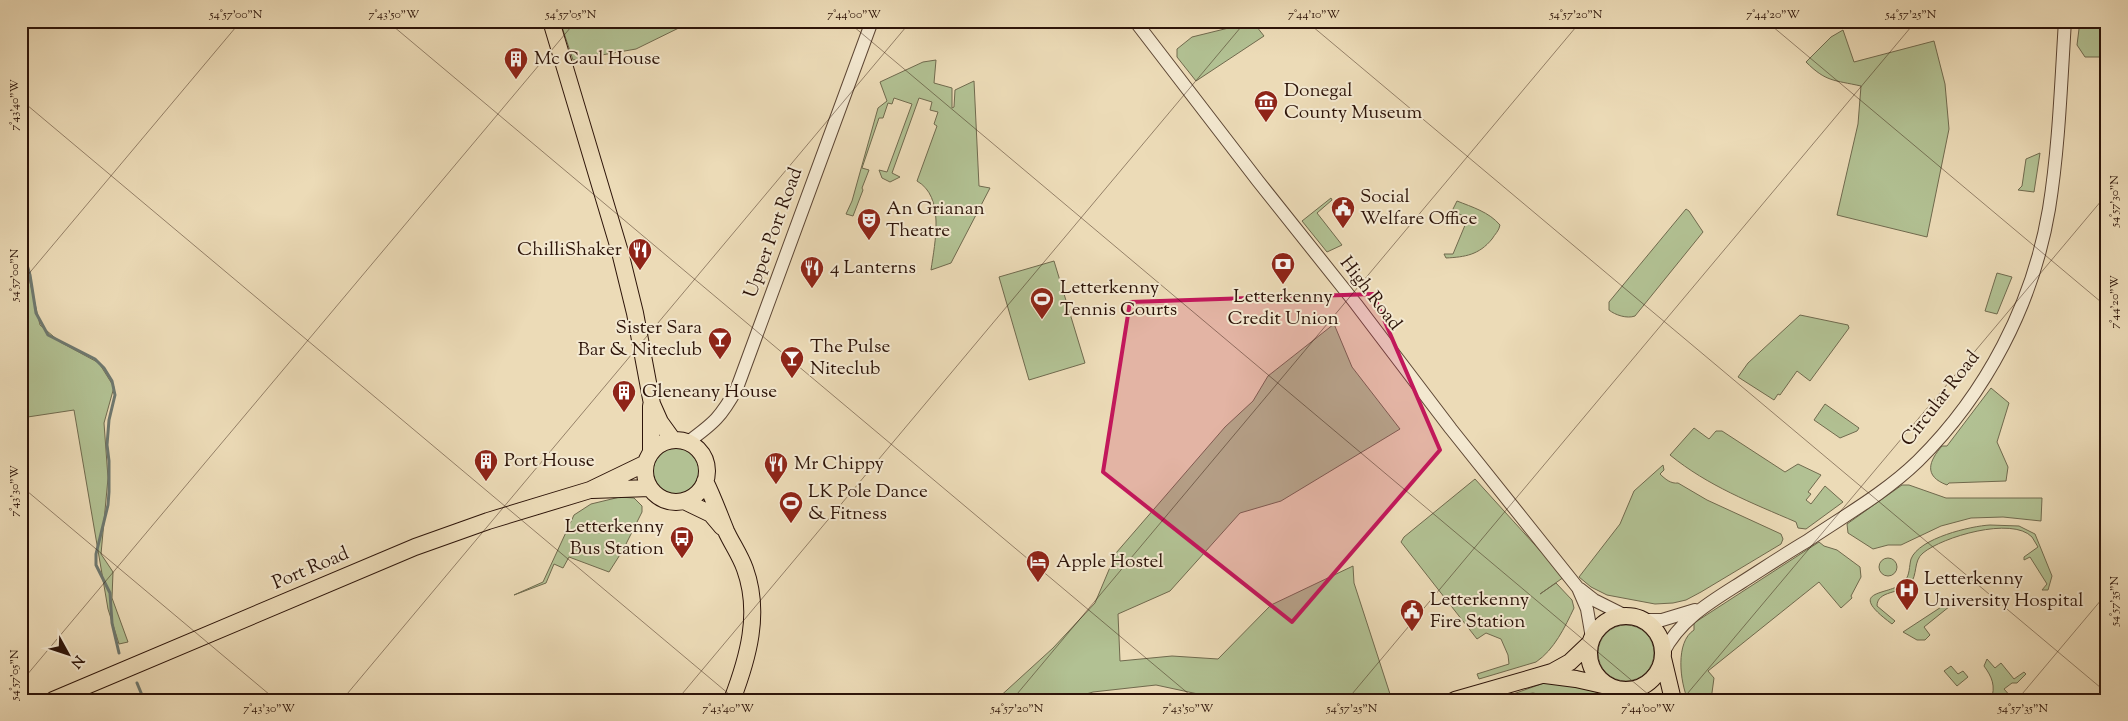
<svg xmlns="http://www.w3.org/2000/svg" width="2128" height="721" font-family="'Sorts Mill Goudy',serif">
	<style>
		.green { fill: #b2c193; stroke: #706a4e }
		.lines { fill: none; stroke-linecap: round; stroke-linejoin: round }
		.stream { stroke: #6e786f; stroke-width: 3 }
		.minor-casing { stroke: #5d4634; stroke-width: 14 }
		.major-casing { stroke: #2d1409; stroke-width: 18 }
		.minor { stroke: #f3e8d0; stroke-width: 12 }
		.major { stroke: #ecdbb7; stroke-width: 16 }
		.marked { fill: #c2185b; fill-opacity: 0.2; stroke: #c2185b; stroke-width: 4; stroke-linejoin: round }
		.ticks { fill: none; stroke: #2d1409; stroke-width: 1; stroke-opacity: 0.45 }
		.labels { text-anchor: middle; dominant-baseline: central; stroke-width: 4; stroke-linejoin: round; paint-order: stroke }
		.poi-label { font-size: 19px; fill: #2d1409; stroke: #f3e8d0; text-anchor: start }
		.street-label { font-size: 19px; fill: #2d1409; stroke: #f3e8d0 }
		.neatline { fill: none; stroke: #2d1409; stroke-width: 2 }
		.ticks-label { font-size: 12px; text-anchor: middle; fill: #2d1409 }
	</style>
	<rect width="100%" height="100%" fill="#ecdbb7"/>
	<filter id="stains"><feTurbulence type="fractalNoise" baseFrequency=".004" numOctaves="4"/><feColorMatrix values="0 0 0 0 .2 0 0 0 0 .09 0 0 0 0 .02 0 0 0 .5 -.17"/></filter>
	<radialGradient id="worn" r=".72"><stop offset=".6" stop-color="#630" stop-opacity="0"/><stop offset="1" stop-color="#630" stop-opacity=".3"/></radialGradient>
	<path class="green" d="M582,21H693L636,49L573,60L562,27Z
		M2080,21H2107V57H2085L2077,45Z
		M1253,22L1264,36L1196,81L1177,57V49L1192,37Z
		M1843,30L1854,62L1934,41L1945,84L1949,129L1927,237L1837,215L1858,124L1861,86C1834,80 1826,82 1806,62L1831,37Z
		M936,60L934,83L952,88V108L954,107L955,90L974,81L979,186L990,188L951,263L931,270C935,242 945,197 917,181L937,126L934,124L938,112L930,110L932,102L919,98L892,173L900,177L890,182L882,178L879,170L887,172L912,104L894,98L892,104L888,103L883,118H879L862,168L869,170L862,188L863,190L853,216L846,214L852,201L878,108L887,101L880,82L923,62Z
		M2040,153L2034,192L2018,190L2022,186L2026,159Z
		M1331,198L1332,200L1317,213L1342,245L1327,252L1302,221Z
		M1457,201C1472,207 1489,212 1500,225C1499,231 1495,234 1492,239C1479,255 1465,257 1446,258L1444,254H1453L1468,218L1452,211Z
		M1686,209L1689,211L1703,232L1635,316C1627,319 1615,315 1609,310V302Z
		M21,257L29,278L40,325L60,342L99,363L114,387L104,423L108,478L101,554L113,572L112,598L128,642L119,644L108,609L74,410L21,418Z
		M1054,261L1085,363L1029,380L999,277Z
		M1997,273L2012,277L1997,314L1985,311Z
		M1800,315L1848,325L1849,328L1810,381L1797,371L1780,395L1778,394L1774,400L1738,377L1748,363Z
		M1334,324L1352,367L1400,429L1281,501L1240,513L1170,591L1118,614L1120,661L1172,656L1218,659L1271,605L1353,566L1354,583L1390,694L1353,700H1226L1156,685L1093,692L1066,700H996L1053,648L1095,603L1116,553L1225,427L1253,401L1268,376Z
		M1991,388L2009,403L1997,442L2008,467L2006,481L1949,483L1947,485C1923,476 1929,461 1942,446H1947Z
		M1825,404L1859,428L1857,431L1840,438L1814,420Z
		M1694,428L1709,439L1716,431H1722L1785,472L1798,464L1821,475L1808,492L1811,494L1806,500L1811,504L1825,486L1843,502L1806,529L1798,528L1796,522C1752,503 1708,486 1670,455Z
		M653 471a23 23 0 1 1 46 0a23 23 0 1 1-46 0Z
		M1663,465L1664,470L1660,474C1665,479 1671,484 1678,483L1707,500L1781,534L1783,539L1781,544L1701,592L1686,600L1673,603L1655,604L1607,595L1591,587L1579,577L1620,524L1634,491Z
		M1475,479L1564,577L1540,594L1556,583L1572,600L1574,608C1565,627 1554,650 1536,662L1479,679L1477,674L1509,664L1508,655L1501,639L1486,633L1477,639L1401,542L1404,537Z
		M1902,485H1909L1946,498H2042L2041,521L2003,517L1971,518L1941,526L1901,545H1888L1873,549L1848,533L1847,524Z
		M620,497L634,498L642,506V512L623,550L609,572L569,557L563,568L554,564L546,583L514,595L543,582L574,515L591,504Z
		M1990,525L2019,526L2035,534L2052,576L2048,590H2042L2047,584L2030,557L2024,560V557L2038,547C2036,544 2034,540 2032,537C2012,516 1942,537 1923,553C1913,561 1918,575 1910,584C1901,594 1877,590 1877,606L1895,621L1892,624C1842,587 1892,597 1905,581C1910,574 1909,567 1911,559C1919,538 1971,526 1990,525Z
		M1819,542L1824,546L1837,550L1860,567L1861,577L1851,596L1852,598L1841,608L1819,582L1708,671L1714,678L1711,700H1688C1680,682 1675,642 1694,630V623Z
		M1879 567a9 9 0 1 1 18 0a9 9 0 1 1-18 0Z
		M1958,596L1960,598L1924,627L1930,635L1925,640H1917L1903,632Z
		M1598 653a28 28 0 1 1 56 0a28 28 0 1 1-56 0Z
		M1987,659L1995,668L2001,663L2014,679L2024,672L2026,674L2017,683H2012L2004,689L2012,698L2015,696L2019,700H1991C1996,686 1992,677 1984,666Z
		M1951,666L1958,674L1963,671L1968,677L1957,686L1944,671Z
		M1555,682L1593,691L1618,700H1566L1533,693L1502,698L1544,683Z"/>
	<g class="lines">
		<path class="stream" d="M21,245L30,275L36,313L48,335L95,359L104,368L112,381L115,395L109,420L107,445L109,461V492L108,505L96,554V565L110,593L112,623L119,653
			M137,683L144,700"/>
		<g class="minor-casing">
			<path id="minor" d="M1135,21L1258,181L1356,304L1451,429L1578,588L1587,609L1592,638
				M688,442C714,423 721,417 737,388L872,21
				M1580,589L1594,600L1624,615
				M1644,620H1662L1695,610
				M1663,653C1680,619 1712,601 1742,582C1764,568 1785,554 1807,541C1844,516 1885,493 1918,461C1986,394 2033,304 2049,209C2059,147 2061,83 2065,21"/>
		</g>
		<g class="major-casing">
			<path id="major" d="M551,21L620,252L635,313L652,404L660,422L673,440
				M645 471a31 31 0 1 1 62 0a31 31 0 1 1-62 0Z
				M651,453V406
				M705,481C713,497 719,514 726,531C732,544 740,555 745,569C761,613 748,658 732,700
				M592,490L650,488
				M684,501L711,514L722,527
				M1589 653a37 37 0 1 1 74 0a37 37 0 1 1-74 0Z
				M1663,658L1673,700
				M1545,675L1576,679L1607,686
				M53,700L415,547L488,521L590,490L646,463
				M1455,700L1552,672L1570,662L1590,643"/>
		</g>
		<use href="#minor" class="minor"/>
		<use href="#major" class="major"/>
	</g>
	<path class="marked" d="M1373,294L1440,450L1292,622L1103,472L1130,302Z"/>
	<path class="ticks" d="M387,21L1196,700M847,21L1655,700M1306,21L2107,693M1766,21L2107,307M21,100L736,700M21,283L241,21M21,486L276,700M21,682L576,21M342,700L911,21M677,700L1246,21M1012,700L1581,21M1347,700L1916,21M1682,700L2107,194M2017,700L2107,593"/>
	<defs>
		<g id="building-pin" transform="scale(1.25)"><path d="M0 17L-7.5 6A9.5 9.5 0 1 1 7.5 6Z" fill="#8f2418" stroke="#f3e8d0"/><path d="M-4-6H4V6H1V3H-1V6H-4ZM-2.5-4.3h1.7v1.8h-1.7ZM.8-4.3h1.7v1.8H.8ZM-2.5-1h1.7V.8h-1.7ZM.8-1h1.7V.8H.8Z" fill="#fff"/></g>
		<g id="museum-pin" transform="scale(1.25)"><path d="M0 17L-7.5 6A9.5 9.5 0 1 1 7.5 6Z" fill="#8f2418" stroke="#f3e8d0"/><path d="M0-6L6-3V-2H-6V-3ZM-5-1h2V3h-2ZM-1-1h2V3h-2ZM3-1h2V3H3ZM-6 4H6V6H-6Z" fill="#fff"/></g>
		<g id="civic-pin" transform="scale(1.25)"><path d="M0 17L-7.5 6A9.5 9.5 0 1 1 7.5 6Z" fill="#8f2418" stroke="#f3e8d0"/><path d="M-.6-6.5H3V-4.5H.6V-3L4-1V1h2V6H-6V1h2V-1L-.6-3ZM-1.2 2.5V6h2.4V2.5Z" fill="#fff"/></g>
		<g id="theatre-pin" transform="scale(1.25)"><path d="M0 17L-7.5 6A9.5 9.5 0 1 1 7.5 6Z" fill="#8f2418" stroke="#f3e8d0"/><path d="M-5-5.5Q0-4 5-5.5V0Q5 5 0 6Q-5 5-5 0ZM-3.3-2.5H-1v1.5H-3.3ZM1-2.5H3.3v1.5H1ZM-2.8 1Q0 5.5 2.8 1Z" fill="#fff"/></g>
		<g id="restaurant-pin" transform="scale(1.25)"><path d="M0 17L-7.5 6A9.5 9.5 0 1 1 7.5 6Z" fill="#8f2418" stroke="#f3e8d0"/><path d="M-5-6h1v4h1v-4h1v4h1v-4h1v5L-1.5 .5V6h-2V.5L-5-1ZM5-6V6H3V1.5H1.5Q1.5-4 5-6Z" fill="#fff"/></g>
		<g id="bank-pin" transform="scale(1.25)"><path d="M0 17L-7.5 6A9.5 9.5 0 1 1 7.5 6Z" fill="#8f2418" stroke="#f3e8d0"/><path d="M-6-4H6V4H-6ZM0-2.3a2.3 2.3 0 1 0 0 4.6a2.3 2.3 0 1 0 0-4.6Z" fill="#fff"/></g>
		<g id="stadium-pin" transform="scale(1.25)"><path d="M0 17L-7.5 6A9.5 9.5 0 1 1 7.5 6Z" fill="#8f2418" stroke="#f3e8d0"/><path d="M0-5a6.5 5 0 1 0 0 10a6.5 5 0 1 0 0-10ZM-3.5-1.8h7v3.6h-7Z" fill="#fff"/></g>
		<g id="bar-pin" transform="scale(1.25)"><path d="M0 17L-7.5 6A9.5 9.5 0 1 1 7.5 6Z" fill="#8f2418" stroke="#f3e8d0"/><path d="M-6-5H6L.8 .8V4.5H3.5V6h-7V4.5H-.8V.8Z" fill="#fff"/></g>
		<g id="bus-pin" transform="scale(1.25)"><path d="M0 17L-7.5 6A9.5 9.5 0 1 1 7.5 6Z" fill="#8f2418" stroke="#f3e8d0"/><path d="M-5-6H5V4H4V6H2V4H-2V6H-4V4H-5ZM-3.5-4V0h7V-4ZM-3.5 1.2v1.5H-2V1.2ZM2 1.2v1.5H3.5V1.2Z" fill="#fff"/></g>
		<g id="hotel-pin" transform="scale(1.25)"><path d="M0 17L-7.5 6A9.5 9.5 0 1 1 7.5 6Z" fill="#8f2418" stroke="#f3e8d0"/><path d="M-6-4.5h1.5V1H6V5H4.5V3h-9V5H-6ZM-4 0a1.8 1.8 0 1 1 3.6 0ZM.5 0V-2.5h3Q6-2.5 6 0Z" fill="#fff"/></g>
		<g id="hospital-pin" transform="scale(1.25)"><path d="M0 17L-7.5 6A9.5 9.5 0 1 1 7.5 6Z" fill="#8f2418" stroke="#f3e8d0"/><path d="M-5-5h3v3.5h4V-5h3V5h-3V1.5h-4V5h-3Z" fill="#fff"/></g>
	</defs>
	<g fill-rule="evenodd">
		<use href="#building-pin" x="516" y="59"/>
		<use href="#museum-pin" x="1266" y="102"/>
		<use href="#civic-pin" x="1343" y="208"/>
		<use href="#theatre-pin" x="869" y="220"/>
		<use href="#restaurant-pin" x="640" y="250"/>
		<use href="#bank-pin" x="1283" y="264"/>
		<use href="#restaurant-pin" x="812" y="268"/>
		<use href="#stadium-pin" x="1042" y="299"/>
		<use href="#bar-pin" x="720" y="339"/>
		<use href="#bar-pin" x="792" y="358"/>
		<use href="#building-pin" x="624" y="392"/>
		<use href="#building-pin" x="486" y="461"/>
		<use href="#restaurant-pin" x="776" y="464"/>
		<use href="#stadium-pin" x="791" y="503"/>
		<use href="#bus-pin" x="682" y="538"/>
		<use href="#hotel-pin" x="1038" y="562"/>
		<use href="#hospital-pin" x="1907" y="590"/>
		<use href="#civic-pin" x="1412" y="611"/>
	</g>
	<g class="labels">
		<g class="poi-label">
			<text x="534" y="59">Mc Caul House</text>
			<text x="1284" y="91">Donegal<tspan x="1284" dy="22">County Museum</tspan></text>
			<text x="1360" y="197">Social<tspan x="1360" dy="22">Welfare Office</tspan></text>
			<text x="886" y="209">An Grianan<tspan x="886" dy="22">Theatre</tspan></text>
			<text x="622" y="250" text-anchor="end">ChilliShaker</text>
			<text x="830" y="268">4 Lanterns</text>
			<text x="1060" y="288">Letterkenny<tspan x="1060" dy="22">Tennis Courts</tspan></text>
			<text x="1283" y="297" text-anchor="middle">Letterkenny<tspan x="1283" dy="22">Credit Union</tspan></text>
			<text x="702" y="328" text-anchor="end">Sister Sara<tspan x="702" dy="22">Bar &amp; Niteclub</tspan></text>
			<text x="810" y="347">The Pulse<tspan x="810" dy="22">Niteclub</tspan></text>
			<text x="642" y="392">Gleneany House</text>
			<text x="504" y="461">Port House</text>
			<text x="794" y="464">Mr Chippy</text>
			<text x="808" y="492">LK Pole Dance<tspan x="808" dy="22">&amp; Fitness</tspan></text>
			<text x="664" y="527" text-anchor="end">Letterkenny<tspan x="664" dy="22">Bus Station</tspan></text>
			<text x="1056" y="562">Apple Hostel</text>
			<text x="1924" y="579">Letterkenny<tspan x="1924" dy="22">University Hospital</tspan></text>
			<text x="1430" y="600">Letterkenny<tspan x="1430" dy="22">Fire Station</tspan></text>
		</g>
		<g class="street-label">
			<text transform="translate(774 233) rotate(-70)">Upper Port Road</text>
			<text transform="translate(1370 294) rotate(52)">High Road</text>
			<text transform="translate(1941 399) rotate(-52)">Circular Road</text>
			<text transform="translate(311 569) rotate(-23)">Port Road</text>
		</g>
	</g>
	<rect width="2128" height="721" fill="none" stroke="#ecdbb7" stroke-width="55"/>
	<g transform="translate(68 654) rotate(130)" stroke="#f3e8d0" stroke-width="4" paint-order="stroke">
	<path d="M0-4L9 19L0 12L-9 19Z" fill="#2d1409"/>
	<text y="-8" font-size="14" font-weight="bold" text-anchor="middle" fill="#2d1409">N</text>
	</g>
	<rect x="28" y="28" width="2072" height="666" class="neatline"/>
	<g class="ticks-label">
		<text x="236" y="18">54°57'00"N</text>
		<text x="394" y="18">7°43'50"W</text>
		<text x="571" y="18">54°57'05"N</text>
		<text x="854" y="18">7°44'00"W</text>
		<text x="1314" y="18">7°44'10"W</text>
		<text x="1576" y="18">54°57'20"N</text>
		<text x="1773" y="18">7°44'20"W</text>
		<text x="1911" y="18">54°57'25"N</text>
		<text transform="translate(14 105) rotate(-90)" y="4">7°43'40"W</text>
		<text transform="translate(2114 201) rotate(-90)" y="4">54°57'30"N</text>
		<text transform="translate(14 275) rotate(-90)" y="4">54°57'00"N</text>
		<text transform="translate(2114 302) rotate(-90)" y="4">7°44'20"W</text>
		<text transform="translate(14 491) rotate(-90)" y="4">7°43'30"W</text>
		<text transform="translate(2114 601) rotate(-90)" y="4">54°57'35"N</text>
		<text transform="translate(14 675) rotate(-90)" y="4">54°57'05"N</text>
		<text x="269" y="712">7°43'30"W</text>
		<text x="728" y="712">7°43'40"W</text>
		<text x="1017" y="712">54°57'20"N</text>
		<text x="1188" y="712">7°43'50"W</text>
		<text x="1352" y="712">54°57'25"N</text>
		<text x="1648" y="712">7°44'00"W</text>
		<text x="2023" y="712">54°57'35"N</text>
	</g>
	<rect width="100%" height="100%" filter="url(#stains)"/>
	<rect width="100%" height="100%" fill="url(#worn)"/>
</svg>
